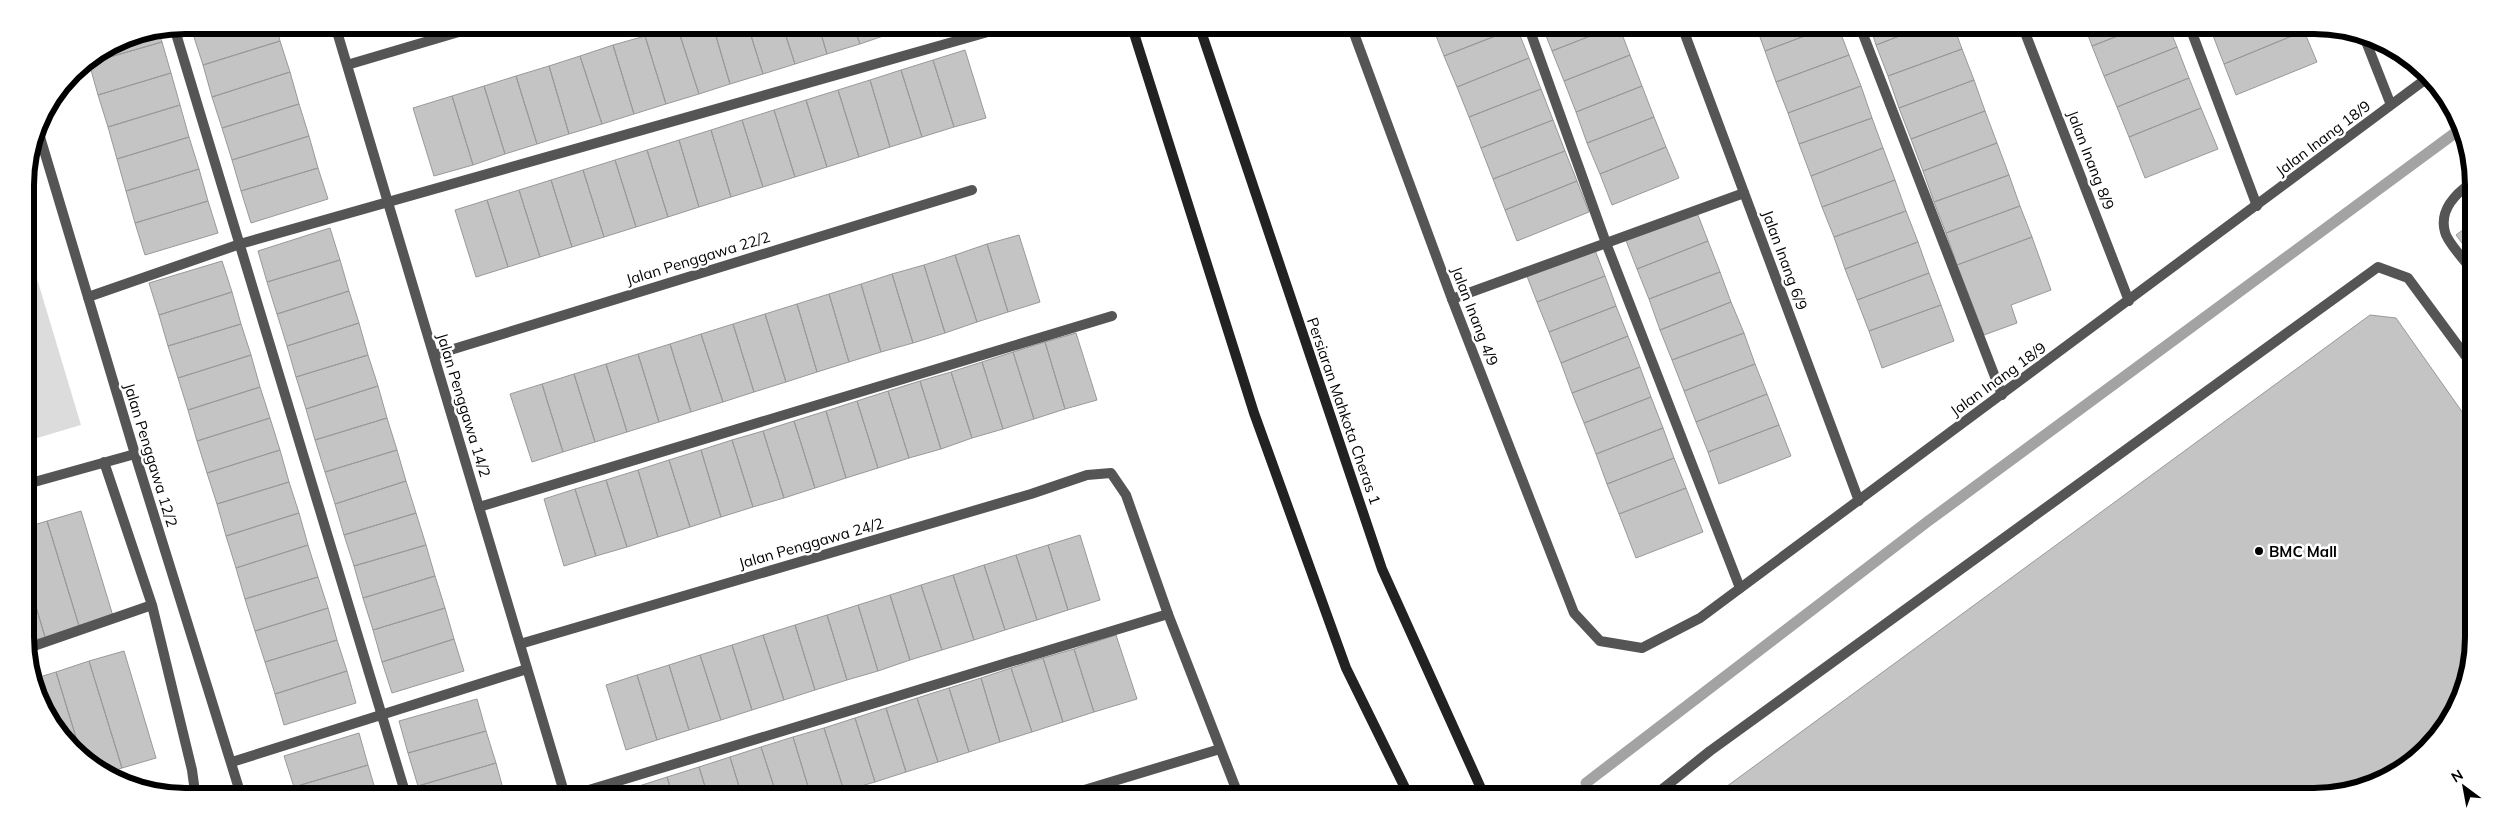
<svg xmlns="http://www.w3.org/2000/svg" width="2499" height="822" font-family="Mulish,sans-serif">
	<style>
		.green { fill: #dcdcdc }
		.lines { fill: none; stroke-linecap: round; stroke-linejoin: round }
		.stream { stroke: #a3a3a3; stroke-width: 11 }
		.building { fill: #c4c4c4; stroke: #999 }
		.lane { stroke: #555; stroke-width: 10 }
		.street { stroke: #555; stroke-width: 10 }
		.secondary { stroke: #222; stroke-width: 10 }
		.poi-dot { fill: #000; stroke: #fff; stroke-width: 2 }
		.labels { text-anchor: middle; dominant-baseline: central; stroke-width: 5; stroke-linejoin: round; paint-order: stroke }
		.street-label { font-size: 15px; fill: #000; stroke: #fff }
		.poi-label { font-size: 15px; font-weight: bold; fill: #000; stroke: #fff; text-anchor: start }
		.rim { fill: none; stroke: #000; stroke-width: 6 }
	</style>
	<rect width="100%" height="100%" fill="#fff"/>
	<path class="green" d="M26,242L81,425L27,441Z"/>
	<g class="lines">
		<path class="stream" d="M1586,783L1927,522L2459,130"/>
	</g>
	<path class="building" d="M190,25H220L193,34Z
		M220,25H276L280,41L203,65L193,34Z
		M677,26L699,94L666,104L645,36Z
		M677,26H713L730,84L699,94Z
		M713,26H748L763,74L730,84Z
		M748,26L783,27L795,64L763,74Z
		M783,27H819L827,54L795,64Z
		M819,27H854L860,44L827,54Z
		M854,27H890L892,33L860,44Z
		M890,27H913L892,33Z
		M1433,28H1515L1444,56Z
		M1517,28L1529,58L1457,87L1444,56Z
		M1543,28L1608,29L1552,51Z
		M1608,29H1620L1630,55L1564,81L1552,51Z
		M1757,29H1823L1765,51Z
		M1823,29H1839L1849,55L1776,82L1765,51Z
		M1871,29H1918L1876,45Z
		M1918,29L1955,30L1962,49L1888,76L1876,45Z
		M158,30L162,42L89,63L88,61L124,37Z
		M2086,30H2133L2092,46Z
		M2133,30H2170L2177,47L2104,76L2092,46Z
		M2219,30H2304V31L2224,64L2212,33Z
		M2304,31L2317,62L2236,95L2224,64Z
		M645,36L666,104L634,114L613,45Z
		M280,41L290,72L212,97L203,65Z
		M162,42L171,73L98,95L89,63Z
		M613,45L634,114L602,124L580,56Z
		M2177,47L2189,78L2117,107L2104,76Z
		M1962,49L1974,80L1899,108L1888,76Z
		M965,50L986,118L954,127L933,60Z
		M1630,55L1642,86L1576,112L1564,81Z
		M1849,55L1861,86L1788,113L1776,82Z
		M580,56L602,124L569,134L549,66Z
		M1529,58L1541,89L1469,117L1457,87Z
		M933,60L954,127L922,137L901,70Z
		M549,66L569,134L537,144L516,76Z
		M901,70L922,137L890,147L870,80Z
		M290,72L299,104L222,128L212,97Z
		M171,73L180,105L108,127L98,95Z
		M516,76L537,144L505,154L484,86Z
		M2189,78L2201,108L2129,137L2117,107Z
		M870,80L890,147L859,157L838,90Z
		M1974,80L1985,111L1911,139L1899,108Z
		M484,86L505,154L473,165L452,96Z
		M1642,86L1654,117L1587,143L1576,112Z
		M1861,86L1872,118L1799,144L1788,113Z
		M1541,89L1553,120L1481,148L1469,117Z
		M838,90L859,157L827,167L806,100Z
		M452,96L473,165L434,176L413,108Z
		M806,100L827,167L795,177L774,110Z
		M299,104L309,136L232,160L222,128Z
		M180,105L189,137L117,159L108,127Z
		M2201,108L2218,149L2145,178L2129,137Z
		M774,110L795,177L763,187L742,120Z
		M1985,111L1997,143L1923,171L1911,139Z
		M1654,117L1666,147L1600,174L1587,143Z
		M1872,118L1883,148L1811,176L1799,144Z
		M742,120L763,187L731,197L711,130Z
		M1553,120L1565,151L1493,179L1481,148Z
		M711,130L731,197L699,207L679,140Z
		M309,136L318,168L241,191L232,160Z
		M189,137L199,169L126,191L117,159Z
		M679,140L699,207L668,217L647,150Z
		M1997,143L2009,175L1934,202L1923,171Z
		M1666,147L1679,178L1612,205L1600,174Z
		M1883,148L1895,180L1822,207L1811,176Z
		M647,150L668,217L636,227L615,160Z
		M1565,151L1577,181L1505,210L1493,179Z
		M615,160L636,227L604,237L583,170Z
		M318,168L328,199L251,223L241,191Z
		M199,169L208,201L135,223L126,191Z
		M583,170L604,237L572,247L551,180Z
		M2009,175L2020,206L1946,233L1934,202Z
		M551,180L572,247L540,257L519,190Z
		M1895,180L1906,211L1834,237L1822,207Z
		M1577,181L1589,212L1517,241L1505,210Z
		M519,190L540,257L508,267L487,200Z
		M487,200L508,267L476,277L455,210Z
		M208,201L218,233L145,255L135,223Z
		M2020,206L2032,237L1957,265L1946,233Z
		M1696,210L1708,241L1637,269L1625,238Z
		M1906,211L1918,242L1845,269L1834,237Z
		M2471,224V255L2456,235Z
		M330,228L340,260L267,282L258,251Z
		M1019,235L1040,302L1008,312L987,244Z
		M2032,237L2051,290L2011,305L2017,323L1984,335L1957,265Z
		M1708,241L1720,272L1649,299L1637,269Z
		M1918,242L1929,273L1857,300L1845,269Z
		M987,244L1008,312L977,322L955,255Z
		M1593,245L1605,276L1537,302L1525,271Z
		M955,255L977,322L945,333L924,265Z
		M340,260L349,291L277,314L267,282Z
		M222,261L232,292L159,315L149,283Z
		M924,265L945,333L913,343L892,274Z
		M1720,272L1731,302L1660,330L1649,299Z
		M1929,273L1941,305L1869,331L1857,300Z
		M892,274L913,343L881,352L861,284Z
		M1605,276L1616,306L1549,332L1537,302Z
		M861,284L881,352L849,362L829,294Z
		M349,291L359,323L287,346L277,314Z
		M232,292L241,324L168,346L159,315Z
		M829,294L849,362L817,372L797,304Z
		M1731,302L1744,333L1672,360L1660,330Z
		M797,304L817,372L786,382L765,314Z
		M1941,305L1954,341L1882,368L1869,331Z
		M1616,306L1628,336L1561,363L1549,332Z
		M765,314L786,382L754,392L733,324Z
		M2370,315L2396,318L2470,423L2468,679L2447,726L2412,764L2366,788L2325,797L1715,795Z
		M359,323L368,355L296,377L287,346Z
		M241,324L251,355L178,378L168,346Z
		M733,324L754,392L723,402L701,334Z
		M1076,333L1097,400L1065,409L1045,342Z
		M1744,333L1755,364L1684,391L1672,360Z
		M701,334L723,402L691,412L670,344Z
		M1628,336L1640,367L1572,393L1561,363Z
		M1045,342L1065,409L1034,419L1013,352Z
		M670,344L691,412L659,422L638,354Z
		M1013,352L1034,419L1003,429L982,362Z
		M638,354L659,422L627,432L606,364Z
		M251,355L260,387L188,410L178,378Z
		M368,355L378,386L306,409L296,377Z
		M982,362L1003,429L972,438L951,372Z
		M606,364L627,432L595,442L574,374Z
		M1755,364L1767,394L1696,422L1684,391Z
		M1640,367L1651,397L1584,423L1572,393Z
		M951,372L972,438L941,449L920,381Z
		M574,374L595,442L563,452L542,384Z
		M920,381L941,449L909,458L888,391Z
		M542,384L563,452L532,462L510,394Z
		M378,386L387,418L315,440L306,409Z
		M260,387L270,418L197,441L188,410Z
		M888,391L909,458L878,468L857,401Z
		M1767,394L1779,425L1708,452L1696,422Z
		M1651,397L1663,428L1596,454L1584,423Z
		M857,401L878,468L846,478L826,411Z
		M826,411L846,478L815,488L794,421Z
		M270,418L280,450L207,473L197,441Z
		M387,418L397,450L325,472L315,440Z
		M794,421L815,488L784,498L763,431Z
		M1779,425L1791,456L1719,484L1708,452Z
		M1663,428L1674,458L1607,484L1596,454Z
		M763,431L784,498L753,507L732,440Z
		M732,440L753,507L721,517L701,450Z
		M280,450L289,482L217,504L207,473Z
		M397,450L406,481L335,504L325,472Z
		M701,450L721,517L690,527L669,460Z
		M1674,458L1686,488L1619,514L1607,484Z
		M669,460L690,527L658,537L638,470Z
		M638,470L658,537L627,547L606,480Z
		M606,480L627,547L596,556L575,489Z
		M406,481L416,513L344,535L335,504Z
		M289,482L299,513L226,536L217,504Z
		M1686,488L1703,532L1636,558L1619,514Z
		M575,489L596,556L564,566L544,499Z
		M81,511L113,616L79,626L47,521Z
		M299,513L308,545L236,568L226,536Z
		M416,513L426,545L354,566L344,535Z
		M47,521L79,626L45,637L28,580L27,527Z
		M1080,535L1100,600L1068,610L1048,545Z
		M308,545L318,577L245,599L236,568Z
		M426,545L435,576L363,598L354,566Z
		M1048,545L1068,610L1037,620L1016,555Z
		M1016,555L1037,620L1005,630L984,565Z
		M984,565L1005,630L974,640L953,575Z
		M953,575L974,640L942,650L921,585Z
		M435,576L445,608L373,630L363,598Z
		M318,577L328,608L255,631L245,599Z
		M28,580L45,637L28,642Z
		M921,585L942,650L910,660L890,595Z
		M890,595L910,660L878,671L858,605Z
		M858,605L878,671L847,680L827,615Z
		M328,608L337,640L265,662L255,631Z
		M445,608L454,639L382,662L373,630Z
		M827,615L847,680L815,690L795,625Z
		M795,625L815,690L784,700L763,635Z
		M763,635L784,700L752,710L732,645Z
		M1116,635L1137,699L1094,712L1074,649Z
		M454,639L464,671L392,693L382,662Z
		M337,640L347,671L275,694L265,662Z
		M732,645L752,710L721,720L700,655Z
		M1074,649L1094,712L1063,722L1043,658Z
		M124,651L156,758L122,768L89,661Z
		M700,655L721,720L689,730L669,665Z
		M1043,658L1063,722L1032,732L1011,668Z
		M89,661L122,768L103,774L82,757L56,672Z
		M669,665L689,730L657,740L637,675Z
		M1011,668L1032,732L1000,742L981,678Z
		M347,671L356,703L284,725L275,694Z
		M56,672L82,757L65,743L33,679Z
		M637,675L657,740L626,750L606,685Z
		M981,678L1000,742L969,752L949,688Z
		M949,688L969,752L938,762L917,698Z
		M917,698L938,762L906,772L886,708Z
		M477,699L486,731L408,753L399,721Z
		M886,708L906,772L875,782L855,718Z
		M855,718L875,782L844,791L824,728Z
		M824,728L844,791L839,793H810L793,737Z
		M486,731L496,763L418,786L408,753Z
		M359,733L368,765L294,787L284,756Z
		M793,737L810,793H776L761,747Z
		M761,747L776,793H741L730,757Z
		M730,757L741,793H707L699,767Z
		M496,763L504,792H420L418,786Z
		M368,765L376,792H295L294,787Z
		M699,767L707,793H672L667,777Z
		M667,777L672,793H638L636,787Z"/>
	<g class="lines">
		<path class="lane" d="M174,27L405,792
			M1529,28L1606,243L1740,588
			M1861,29L2002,395
			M2191,30L2257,206
			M2470,268C2464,259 2447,242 2445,232C2439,211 2455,194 2471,183
			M88,297L240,244L1002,28
			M1452,299L1744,193
			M104,462L152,605L192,770L195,792
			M27,484L135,454
			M479,507L1112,316
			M28,648L152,605
			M232,762L527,669
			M579,793L1168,614
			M1655,795L1710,751L2378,267L2408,278L2470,362"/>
		<path class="street" d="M335,25L564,792
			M1352,28L1452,299L1574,613L1600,641L1642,648L1700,618L2430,76
			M1683,29L1859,501
			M2024,30L2129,301
			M2363,34L2391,105
			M347,65L479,26
			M37,127L135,454L240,792
			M434,355L972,190
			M520,644L1031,494L1087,475L1111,473L1126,495L1168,614L1238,794
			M1071,794L1220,749"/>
		<path class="secondary" d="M1132,27L1254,413L1346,668L1408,794
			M1200,28L1382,569L1484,795"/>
	</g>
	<circle class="poi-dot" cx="2259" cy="551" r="5"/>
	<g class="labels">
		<g class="street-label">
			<text transform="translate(2323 138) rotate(-37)">Jalan Inang 18/9</text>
			<text transform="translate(2091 160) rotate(69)">Jalan Inang 8/9</text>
			<text transform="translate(698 258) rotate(-17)">Jalan Penggawa 22/2</text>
			<text transform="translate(1785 260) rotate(70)">Jalan Inang 6/9</text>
			<text transform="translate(1475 316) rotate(69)">Jalan Inang 4/9</text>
			<text transform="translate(1998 379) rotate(-36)">Jalan Inang 18/9</text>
			<text transform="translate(464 405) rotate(73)">Jalan Penggawa 14/2</text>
			<text transform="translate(1344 411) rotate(71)">Persiaran Mahkota Cheras 1</text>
			<text transform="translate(151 455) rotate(73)">Jalan Penggawa 12/2</text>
			<text transform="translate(811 543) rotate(-16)">Jalan Penggawa 24/2</text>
		</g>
		<g class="poi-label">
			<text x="2269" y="551">BMC Mall</text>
		</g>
	</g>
	<path d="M0 0H2499V822H0ZM185 34H2314A151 151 0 0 1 2465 185V637A151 151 0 0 1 2314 788H185A151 151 0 0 1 34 637V185A151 151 0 0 1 185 34Z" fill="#fff" fill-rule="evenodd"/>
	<path class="rim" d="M185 34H2314A151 151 0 0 1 2465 185V637A151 151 0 0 1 2314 788H185A151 151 0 0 1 34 637V185A151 151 0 0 1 185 34Z"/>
	<g transform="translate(2464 787) rotate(328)" stroke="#ffffff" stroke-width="4" paint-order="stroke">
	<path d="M0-4L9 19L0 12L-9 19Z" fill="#000000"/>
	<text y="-8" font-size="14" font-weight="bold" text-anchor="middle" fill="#000000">N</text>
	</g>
</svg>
